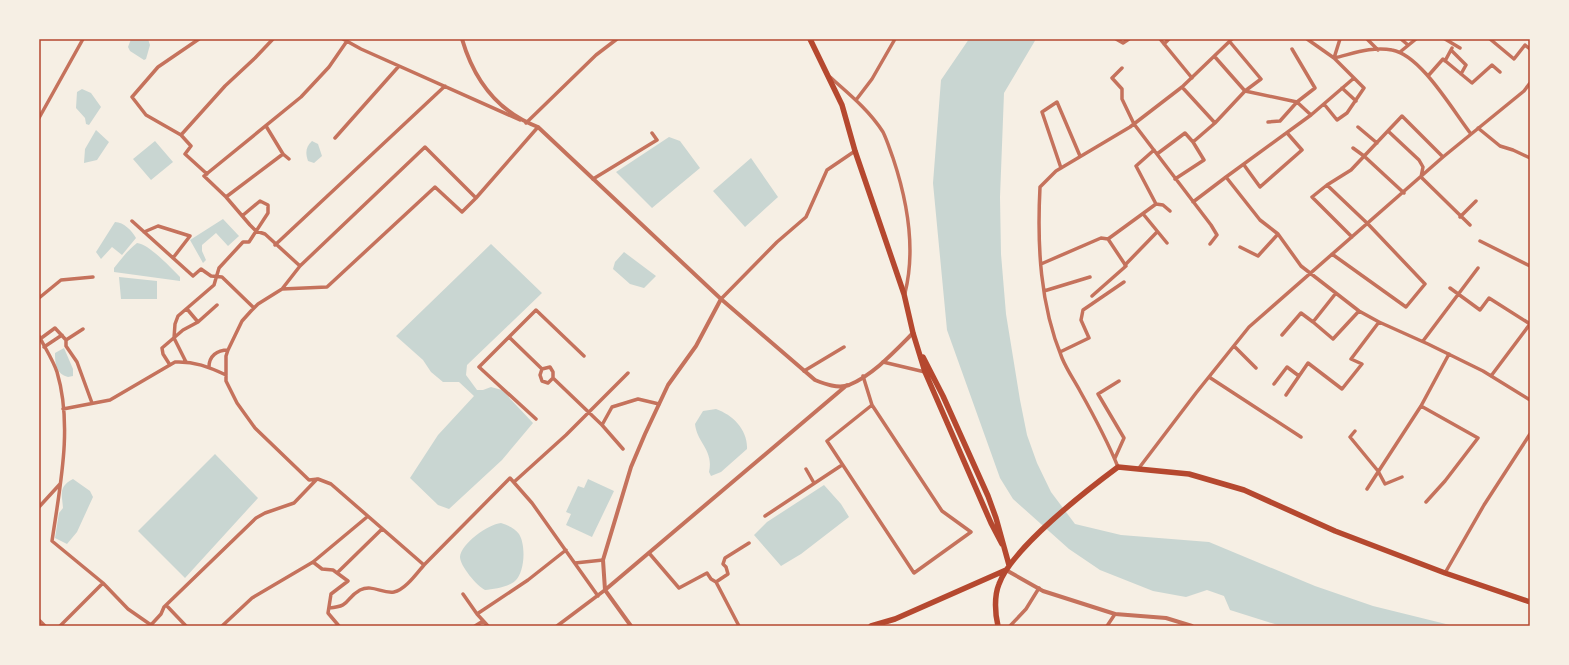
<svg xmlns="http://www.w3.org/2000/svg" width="1569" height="665" font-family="'PT Serif',serif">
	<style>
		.water { fill: #c9d6d2 }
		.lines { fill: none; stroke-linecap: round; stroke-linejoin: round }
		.minor { stroke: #c5725c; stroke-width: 3.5 }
		.tertiary { stroke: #c5725c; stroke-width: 4 }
		.trunk { stroke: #b5482f; stroke-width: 5.5 }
		.neatline { fill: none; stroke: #b5482f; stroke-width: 1.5 }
	</style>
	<rect width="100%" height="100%" fill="#f6efe4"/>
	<path class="water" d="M131,39H148L150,45L146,59L144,60L130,51L128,47Z
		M969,39H1036L1004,93L1000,197L1001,254L1006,314L1020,400L1027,435L1037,463L1051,492L1075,524L1121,535L1209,542L1315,586L1373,606L1454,626H1281L1230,610L1224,596L1207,590L1186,597L1153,591L1100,570L1069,549L1013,499L1000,478L947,330L933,183L941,80Z
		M82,89L91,93L101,107L89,125L86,124L85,118L76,108L77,92Z
		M96,130L109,142L97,160L84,163L85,149Z
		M669,137L680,141L700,168L652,208L616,172Z
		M155,141L173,162L151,180L133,159Z
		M312,141L318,144L322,156L314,163L308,161C305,152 306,147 312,141Z
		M751,158L778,197L745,227L713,191Z
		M223,219L239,236L228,246L216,233L202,245V251L206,260L203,263L190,240Z
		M115,222C124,222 132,231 136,238L122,255L112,247L101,259L96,252Z
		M137,243C149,244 171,268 180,277V281L114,272V268C121,259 128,250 137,243Z
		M491,244L542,293L467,365L466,375L477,390H483L491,387L502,390L533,423L502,460L449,509L438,505L410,478L438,435L474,396L459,382H443L431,372L423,360L396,336Z
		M624,252L656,276L644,288L630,284L613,269L615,262Z
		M119,277L157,281V299H121Z
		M64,348L73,369V376L68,377C56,374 55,363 55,353Z
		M716,409C733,415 748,430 747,449L721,472L711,476L709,472C714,450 697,443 695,424L703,411Z
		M215,454L258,498L185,578L138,531Z
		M73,479L90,491L93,497L77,532L67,544L55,538L59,513L63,508C62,494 58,487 73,479Z
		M588,479L614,491L592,537L566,525L571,514L566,512L578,486L584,488Z
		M824,485L841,504L849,517L801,554L781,566L754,535L767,522Z
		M501,523C507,525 515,528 519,534C526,545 525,572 515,581C508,587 494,589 485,590C477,586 460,566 460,557C461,544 488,524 501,523Z"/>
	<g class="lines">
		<path class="minor" d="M343,39L361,49L520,120
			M1116,39L1123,43L1129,39
			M1160,39L1192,78
			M1307,39L1334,58C1352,54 1372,46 1392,50C1421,55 1453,111 1471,134
			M1367,39L1378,50
			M1401,39L1408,45
			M1445,39L1460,48
			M1490,39L1514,59L1525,45L1530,49
			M1230,42L1261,79L1245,91
			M1164,44L1169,39
			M1451,50L1466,65L1461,74
			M1400,52L1416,39
			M1215,57L1245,91L1215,123
			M1445,61L1452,48
			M1122,68L1112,78L1122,89V99L1134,124L1211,225L1217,235L1210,244
			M1428,76L1443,59L1472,83L1492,65L1500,72
			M830,77C849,94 869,110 883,132C887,140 890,150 893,158C907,200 916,249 905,293
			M1342,88L1356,101
			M1245,91L1297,102L1315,88L1292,49
			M856,100L872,79L895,39
			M1324,104L1337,120L1347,113L1364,88L1334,58L1340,39
			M39,118L83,39
			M1268,122L1280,121L1297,102L1311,115
			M526,123L596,55L617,39
			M538,127L476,198L425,147L300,266L282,289L258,304L251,311L242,321L228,350L226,356V381L237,403L255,428L309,480L318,479L331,484L424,565L510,478L532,503L598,596
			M1358,127L1377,143
			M1478,128L1500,146L1513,150L1530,158
			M1388,131L1419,160L1423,167L1421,177L1470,225
			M181,135L146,115L132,97L158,67L199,39
			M335,138L399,66
			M1353,148L1364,156L1404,193
			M1154,150L1136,166L1156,204
			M283,154L289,159
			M1157,154L1185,133L1193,142
			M1244,165L1260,187L1302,150L1288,134
			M1061,168L1042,112L1057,102L1080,156
			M207,174L185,154L191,146L181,135L225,86L255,58L273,39
			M1226,177L1311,115L1354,78
			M593,179L657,140L652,133
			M1175,179L1204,160L1193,142L1215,123L1182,87
			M1327,185L1368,224L1425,284L1406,307L1332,254
			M226,197L283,154L266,126
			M1193,202L1226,177L1260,220L1278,234L1301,266L1359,311L1379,322L1428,344L1483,371L1530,400
			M1144,215L1167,243
			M1460,217L1476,201
			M132,221L193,276L201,269L211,276L222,277L254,308
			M144,232L158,226L190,236L173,258
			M1352,237L1312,197L1327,185L1351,170L1402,116L1443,157
			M1108,239L1156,204L1163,205L1170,211
			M1480,241L1530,266
			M275,245L445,86
			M1240,247L1258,256L1278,234
			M1041,264L1101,238L1108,239L1126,266L1092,296
			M1125,265L1157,232
			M300,266L265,234L256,231L250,225L226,197L204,176L301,97L329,67L347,41
			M1450,288L1480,310L1489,298L1530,324
			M282,289L327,287L435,187L462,212L476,198
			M1044,291L1090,277
			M39,298L61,280L93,277
			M721,299L777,242L806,217L827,170L855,151
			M187,309L198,322
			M1313,322L1333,339L1359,311
			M83,329L66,340V346L77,362L92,403
			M1282,335L1301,313L1313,322L1336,293
			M39,336C45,348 53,360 57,372C73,426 60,486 52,541L103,583L128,609L151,625
			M509,337L542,369
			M40,339L55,328L66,340
			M1423,341L1478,268
			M1234,346L1256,368
			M44,347L62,335
			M1060,352L1089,338L1081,320L1083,310L1124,282
			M186,362L174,338L175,324L178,316L214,285L219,268L243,242H249L268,213V205L260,201L242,216
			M883,362L925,372
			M170,365L163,354L162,348L183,330L198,322L217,305
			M209,367C209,356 217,350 228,350
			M550,367L553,372V378L548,383L542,381L540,375L542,369Z
			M804,371L844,347
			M863,376L872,405L942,511L971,532L914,573L827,441L872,405
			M1491,376L1530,324
			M1209,377L1301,437
			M553,378L602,425L623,449
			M1274,384L1287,367L1299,376
			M1286,395L1308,363L1342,389L1362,364L1351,359L1379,322
			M1421,406L1478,438L1445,481L1426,502
			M63,409L110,400L175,362C194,361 209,367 226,375
			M536,419L479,367L536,310L584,356
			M602,425L612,407L638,399L659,404
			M1355,431L1350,437L1378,471L1385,484L1402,477
			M1115,458L1124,438L1098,394L1119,381
			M1118,467C1107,440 1094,416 1080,391C1074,380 1067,370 1062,358C1040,305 1037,245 1040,187L1056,171L1130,127L1182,87L1232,39
			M1139,468L1196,393L1249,327L1443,157L1524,91L1530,83
			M806,469L814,483
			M514,482L566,435L628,373
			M1367,489L1421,406L1449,354
			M39,507L60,484
			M765,516L842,465
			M649,553L679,588L707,573L711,579L716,582L728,574L726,567L723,564L725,558L749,543
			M313,562L322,569L333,570L348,581L331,594L328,613L339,626
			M575,563L603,560
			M337,573L382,529
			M1445,573L1484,505L1530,434
			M716,582L739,626
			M463,594L477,614
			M166,605L186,626
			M329,608C352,606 344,599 360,590C373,584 382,594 394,592C405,590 417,573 424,565
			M39,620L45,626
			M60,626L103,583
			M150,626L161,614L164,607L256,518L265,513L294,503L317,479
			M222,626L252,598L313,562L367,517
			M475,626L483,621
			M488,626L477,614L528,580L566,550
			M557,626L605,590
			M1010,626L1026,609L1039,588
			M1107,626L1115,614"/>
		<path class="tertiary" d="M462,39C474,80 498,112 538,127L721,299L815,380C825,384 838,389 849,385C873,375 894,352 913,333
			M1006,570L1043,591L1115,614L1166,618L1192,626
			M605,590L847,385
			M631,626L605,590L603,560L631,467L645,434L668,385L696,346L721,299"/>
		<path class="trunk" d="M810,39L842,105L855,151L904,294L913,333L925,372L991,523L1002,544
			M923,357L943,396L988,496L996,518L1009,565
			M871,626L895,619L1006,570
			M998,626C995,614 994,596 999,584C1012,548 1087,490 1118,467L1189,474L1244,490L1335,531L1445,573L1530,602"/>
	</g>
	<rect width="1569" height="665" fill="none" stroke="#f6efe4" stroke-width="80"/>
	<rect x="40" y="40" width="1489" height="585" class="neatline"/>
</svg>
